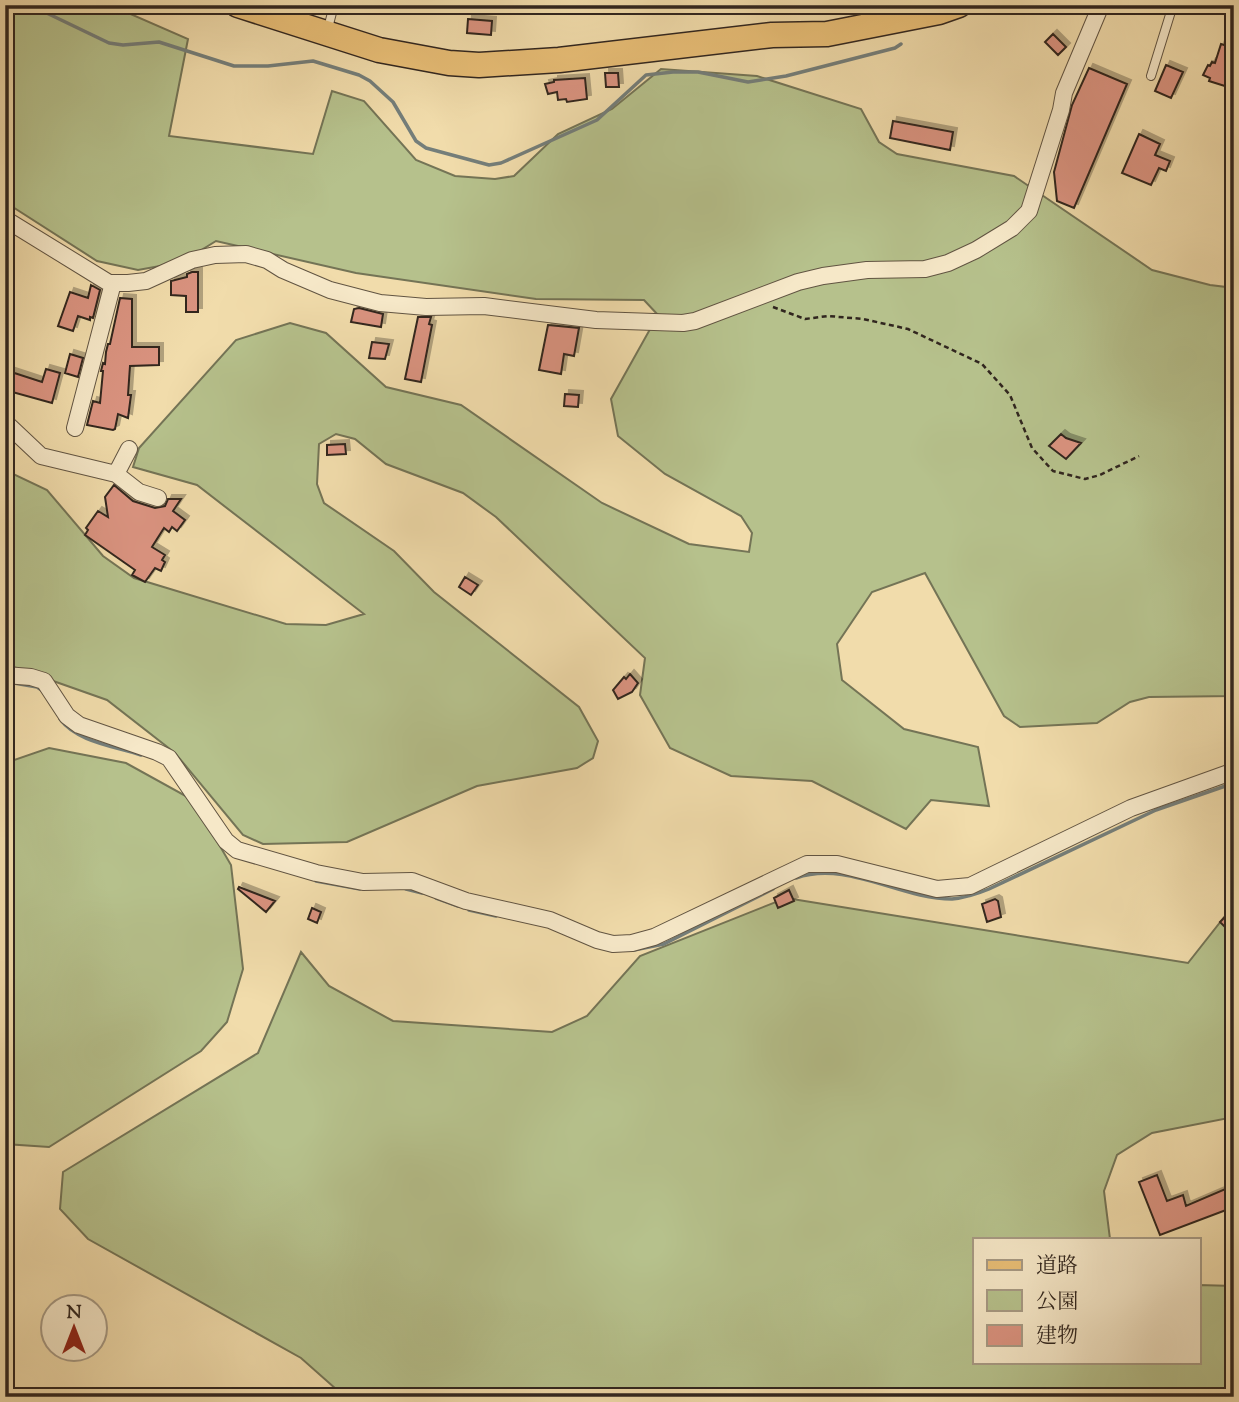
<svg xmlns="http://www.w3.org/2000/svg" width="1239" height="1402" font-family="'Sorts Mill Goudy','Noto Serif JP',serif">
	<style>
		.green { fill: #b6c18c; stroke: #747456; stroke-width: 2 }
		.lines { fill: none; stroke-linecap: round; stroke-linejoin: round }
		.stream { stroke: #747e7a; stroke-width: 3.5 }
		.building { fill: #da9380; stroke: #31261f; stroke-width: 2; filter: url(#shadow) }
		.service-casing { stroke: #615442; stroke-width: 10 }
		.minor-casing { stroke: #615442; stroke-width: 18 }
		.primary-casing { stroke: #31261f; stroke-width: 27 }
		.path { stroke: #31261f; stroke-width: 2.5; stroke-dasharray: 5 3.5; stroke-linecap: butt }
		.service { stroke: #f6e8c8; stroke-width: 8 }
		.minor { stroke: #f6e8c8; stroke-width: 16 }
		.primary { stroke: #e8be76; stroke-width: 24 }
	</style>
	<defs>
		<filter id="shadow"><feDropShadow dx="4" dy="-4" stdDeviation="0" flood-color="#0004"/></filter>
	</defs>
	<rect width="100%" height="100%" fill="#f1dcab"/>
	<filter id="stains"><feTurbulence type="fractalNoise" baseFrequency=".00286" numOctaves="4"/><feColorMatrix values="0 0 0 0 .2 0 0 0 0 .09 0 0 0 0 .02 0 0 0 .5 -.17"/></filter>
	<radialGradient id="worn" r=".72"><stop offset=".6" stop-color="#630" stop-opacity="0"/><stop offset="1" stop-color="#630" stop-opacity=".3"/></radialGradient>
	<path class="green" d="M5,5H110L188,39L169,136L313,154L332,91L364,101L416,160L455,176L495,179L514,176L558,134L612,109L661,69L757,76L861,109L879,142L897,154L1014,176L1152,270L1210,285L1234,288V696L1149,697L1130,702L1097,723L1020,727L1004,716L925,573L872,592L837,644L842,680L904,729L978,747L989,806L931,800L906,829L812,781L731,776L670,748L640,695L645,658L496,517L463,493L386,464L355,439L336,434L319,444L317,484L324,503L394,551L434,592L579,707L598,741L593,758L577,768L477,786L347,842L263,844L243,835L175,753L107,700L5,664V470L47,490L103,556L134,578L286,624L326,625L364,614L197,485L133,467L139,448L236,340L290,323L326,333L386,387L461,405L602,503L689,544L749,552L752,533L741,516L665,474L618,436L611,399L658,315L644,300L536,299L356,273L216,241L182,262L138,270L97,261L5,202Z
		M49,748L126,763L193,800L231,865L243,969L227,1022L201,1051L49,1147L5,1144V772L14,760Z
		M786,898L1188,963L1229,911H1234V1117L1152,1133L1117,1155L1104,1191L1110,1239H975V1362H1199V1285L1234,1286V1397H345L301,1358L88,1239L60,1209L63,1172L258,1053L301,952L329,986L393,1021L552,1032L587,1016L640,956Z"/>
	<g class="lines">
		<path class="stream" d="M30,5L109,43L123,45L159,42L234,66H268L313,61L359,75L370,81L393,102L416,141L426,148L489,165L501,163L597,120L646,75L673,72H698L748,82L786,76L895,48L901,44
			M14,683L37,687L43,691
			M60,719C77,742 114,746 141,755
			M796,878C847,860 900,899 952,899C965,898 977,894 989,889L1156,810L1234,783
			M316,881L360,889
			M406,889L422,893
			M436,898L458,906
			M469,910L496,916
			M634,950L664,944L773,889"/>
	</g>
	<path class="building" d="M468,19L492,21L491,35L467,33Z
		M1053,34L1066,47L1058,55L1045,42Z
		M1221,44L1234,48V84L1230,82L1228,87L1209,81L1210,78L1203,75L1208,65L1210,66L1212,62L1215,63Z
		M1166,65L1183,72L1171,98L1155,91Z
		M1089,68L1127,84L1074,208L1057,201L1054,172L1072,105Z
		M605,73H618L619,87H606Z
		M585,78L587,99L567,102L566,99L558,100L557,92L548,94L545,84L554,82V80Z
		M893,121L953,132L950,150L890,138Z
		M1139,134L1160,144L1155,155L1170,161L1166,171L1159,168L1151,185L1122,173Z
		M192,272H198V312H186V296L171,295V281L187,277V274Z
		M91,285L100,290L93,318L90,317V320L78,316L73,331L58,326L70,292L88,298Z
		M120,298L132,299V347H159V365L130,366L128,395H131L128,418L118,414L115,429L113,430L87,425L93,401L100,403L103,371H101L103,363L105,364L106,352L108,344H110Z
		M359,308L383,314L381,327L351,322L354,309Z
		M418,317H431L429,324L432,325L421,382L405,379Z
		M548,325L579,328L574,356L564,354L561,374L539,370Z
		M372,342L389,344L385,359L369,358Z
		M70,354L83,358L78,377L65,373Z
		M46,369L60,373L52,403L5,390V370L42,382Z
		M565,394L579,395L578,407L564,406Z
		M1061,434L1066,438L1081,443L1066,459L1049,446Z
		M345,444L346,454L327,455V445Z
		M114,485L133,501L155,508L165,506L168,499H181L173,511L185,520L177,531L172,527L169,532L164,528L152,547L165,555L162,560L165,562L161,571L155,568L145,582L132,575L135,570L85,535L88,530L86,528L98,511L108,517L105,497Z
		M465,577L478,585L471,595L459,587Z
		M630,674L638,683L632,692L618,699L613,690L624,677L626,679Z
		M239,887L275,901L266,912L238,889Z
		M789,890L794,901L778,908L774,898Z
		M995,899L998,901L1001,917L987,922L982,904Z
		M312,908L321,912L317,923L308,919Z
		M1228,914L1234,920V925L1228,930L1220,922Z
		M1157,1175L1167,1201L1183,1195L1186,1206L1230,1187L1234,1196V1207L1160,1235L1139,1182Z"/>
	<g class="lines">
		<g class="service-casing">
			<path id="service" d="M327,32L334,5
				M1151,76L1173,5"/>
		</g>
		<g class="minor-casing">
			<path id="minor" d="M5,219L109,283H128L146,281L192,260L215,255L246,254L267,260L283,270L330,290L380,303L426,307L484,306L596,320L683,323L695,321L798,282L823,276L867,270L925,269L948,263L976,250L1012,228L1029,211L1061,110L1064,93L1101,5
				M5,422L41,456L116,474L139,492L158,498
				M75,428L113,283
				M116,474L129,449
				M5,675L31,677L44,681L67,716L79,725L157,752L169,758L226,841L237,850L316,873L363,882L412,881L466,901L550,920L597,940L613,944L632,943L654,937L807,864H837L937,889L970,886L1131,808L1234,771"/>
		</g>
		<g class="primary-casing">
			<path id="primary" d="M238,5L379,50L449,63L479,65L559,60L772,35L827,34L939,12L959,5"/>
		</g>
		<path class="path" d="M773,307L805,319L828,316L863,319L908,329L982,364L1010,395L1032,448L1053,471L1085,479L1100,475L1139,456"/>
		<use href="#service" class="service"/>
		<use href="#minor" class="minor"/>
		<use href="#primary" class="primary"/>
	</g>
	<rect width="1239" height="1402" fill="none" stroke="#f1dcab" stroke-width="28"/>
	<rect x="7" y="7" width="1225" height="1388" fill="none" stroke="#31261f" stroke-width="3.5"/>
	<rect x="14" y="14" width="1211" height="1374" fill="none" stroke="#31261f" stroke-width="2"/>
	<rect x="973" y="1238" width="228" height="126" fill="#f6e8c8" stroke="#a79a84" stroke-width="2"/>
	<rect x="987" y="1260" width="35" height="10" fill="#e8be76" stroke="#a79a84" stroke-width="2"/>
	<text x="1036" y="1272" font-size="21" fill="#31261f">道路</text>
	<rect x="987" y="1290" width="35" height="21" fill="#b6c18c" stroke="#a79a84" stroke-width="2"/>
	<text x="1036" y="1308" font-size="21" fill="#31261f">公園</text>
	<rect x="987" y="1325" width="35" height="21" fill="#da9380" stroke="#a79a84" stroke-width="2"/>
	<text x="1036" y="1342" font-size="21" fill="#31261f">建物</text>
	<g transform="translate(74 1328)"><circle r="33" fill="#f6e8c8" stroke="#a79a84" stroke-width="2"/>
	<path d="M0-5L12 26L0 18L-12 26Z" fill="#8f2418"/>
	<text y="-10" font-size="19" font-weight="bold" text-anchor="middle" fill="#31261f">N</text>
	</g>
	<rect width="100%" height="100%" filter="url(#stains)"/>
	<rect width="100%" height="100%" fill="url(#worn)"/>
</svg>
